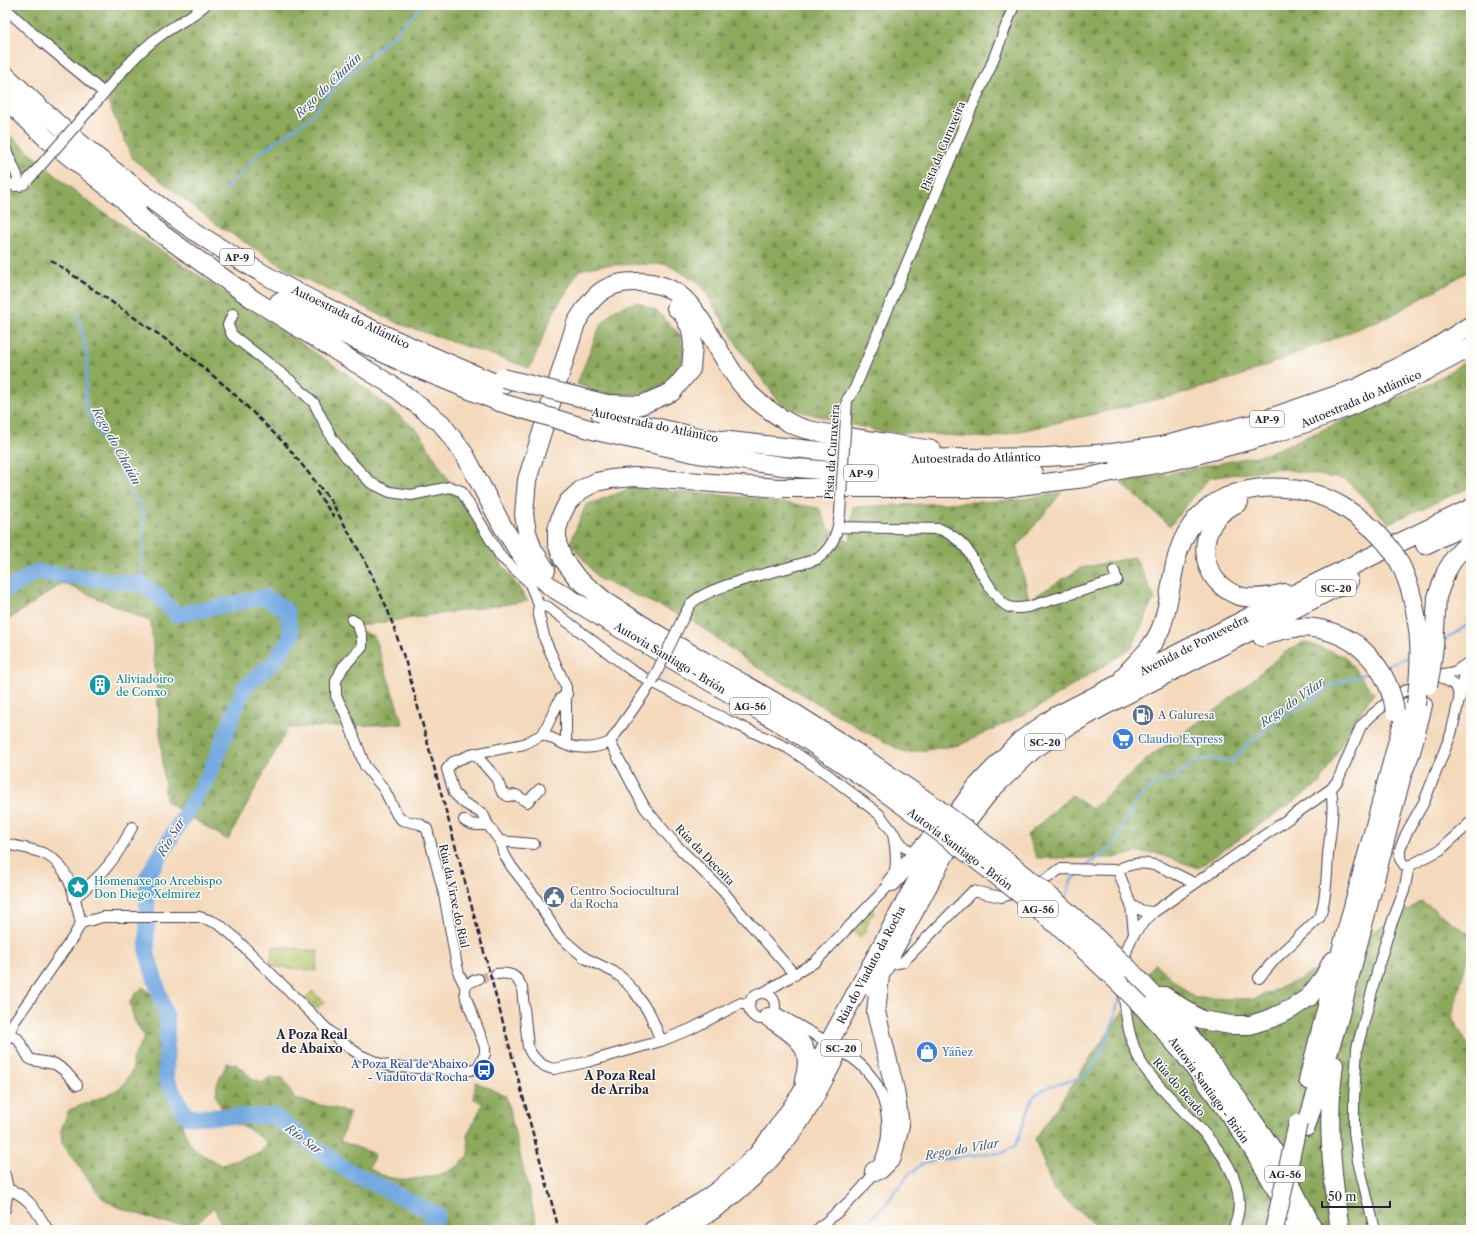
<svg xmlns="http://www.w3.org/2000/svg" width="1476" height="1235" font-family="'Libre Caslon Text',serif">
	<style>
		.forest { fill: url(#forest-firs); stroke: #57664c }
		.park { fill: url(#park-crowns); stroke: #6a7251 }
		.garden { fill: #b1c367; stroke: #6a7251 }
		.lines { fill: none; stroke-linecap: round; stroke-linejoin: round }
		.stream { stroke: #73a9e1; stroke-width: 2.5 }
		.river { stroke: #73a9e1; stroke-width: 16 }
		.street-tunnel { stroke: #cab4a2; stroke-width: 10; stroke-dasharray: 10 5; stroke-linecap: butt }
		.street-casing { stroke: #423d4e; stroke-width: 12 }
		.highway-casing { stroke: #423d4e; stroke-width: 20 }
		.street { stroke: #fff; stroke-width: 10 }
		.highway { stroke: #fff; stroke-width: 18 }
		.rail { stroke: #22223b; stroke-width: 2.5; stroke-dasharray: 6 3; stroke-linecap: butt }
		.street-bridge-casing { stroke: #423d4e; stroke-width: 12; stroke-linecap: butt }
		.highway-bridge-casing { stroke: #423d4e; stroke-width: 20; stroke-linecap: butt }
		.street-bridge { stroke: #fff; stroke-width: 10 }
		.highway-bridge { stroke: #fff; stroke-width: 18 }
		.labels { text-anchor: middle; dominant-baseline: central; stroke-width: 3; stroke-linejoin: round; paint-order: stroke }
		.shield { fill: #fdfcf7; stroke: #646373; stroke-width: 1 }
		.shield-label { font-size: 10px; font-weight: bold; fill: #22223b }
		.street-label { font-size: 11px; fill: #22223b; stroke: #fdfcf7 }
		.culture-label { font-size: 11px; fill: #0d838f; stroke: #fdfcf7; text-anchor: start }
		.service-label { font-size: 11px; fill: #4e5e75; stroke: #fdfcf7; text-anchor: start }
		.shop-label { font-size: 11px; fill: #366cbe; stroke: #fdfcf7; text-anchor: start }
		.transit-label { font-size: 11px; fill: #164399; stroke: #fdfcf7; text-anchor: end }
		.water-label { font-size: 12px; font-style: italic; fill: #42587d; stroke: #fdfcf7 }
		.neighbourhood-label { font-size: 12px; font-weight: bold; fill: #22223b; stroke: #fdfcf7 }
	</style>
	<defs>
		<pattern id="forest-firs" width="22" height="20" patternUnits="userSpaceOnUse"><rect width="22" height="20" fill="#8ca95c"/><path d="M5 1l3.5 6h-7zM16 11l3.5 6h-7z" fill="#72894d"/></pattern>
		<pattern id="park-crowns" width="20" height="18" patternUnits="userSpaceOnUse"><rect width="20" height="18" fill="#b1c367"/><path d="M2 6a3 3 0 1 1 6 0M12 15a3 3 0 1 1 6 0" fill="none" stroke="#98a75a"/></pattern>
	</defs>
	<rect width="100%" height="100%" fill="#fdfcf7"/>
	<filter id="ink" filterUnits="userSpaceOnUse"><feTurbulence type="fractalNoise" baseFrequency=".025" numOctaves="2"/><feDisplacementMap in="SourceGraphic" scale="8" xChannelSelector="R" yChannelSelector="G"/><feConvolveMatrix kernelMatrix="1 2 1 2 8 2 1 2 1" color-interpolation-filters="sRGB"/></filter>
	<filter id="wash" filterUnits="userSpaceOnUse"><feTurbulence type="fractalNoise" baseFrequency=".012" numOctaves="4" result="noise"/><feDisplacementMap in="SourceGraphic" scale="16" xChannelSelector="R" yChannelSelector="G"/><feGaussianBlur stdDeviation="0.9" result="paint"/><feColorMatrix in="noise" values="0 0 0 0 0 0 0 0 0 0 0 0 0 0 0 0 0 1.4 0 .05"/><feComposite in="paint" operator="in"/></filter>
	<g filter="url(#wash)">
		<rect width="100%" height="100%" fill="#f4d9bc"/>
		<path class="forest" d="M10,5H1471V270L1392,315L1243,375L1181,394L990,438L878,431L783,407L741,351L700,283L666,264L603,265L579,270L554,312L530,368L397,323L297,275L219,226L133,159L100,84Z
			M5,131L66,184L94,206L350,376L419,432L484,539L528,601L350,627L374,636L403,724L288,728L228,840L166,802L151,622L63,583L5,622Z
			M637,302L658,312L680,335L684,352L680,370L666,385L640,394L607,395L577,384L600,326L615,309Z
			M1471,358V487L1389,523L1346,480L1278,468L1209,478L1170,526L1121,483L1266,454L1429,384Z
			M632,488L745,497L819,508L828,528L850,542L853,507L1020,500L1062,492L1017,547L1029,600L1081,568L1135,557L1155,599L1151,604L1132,648L1037,708L960,745L906,753L864,731L747,661L693,621L599,579L570,543L586,505Z
			M1304,642L1344,656L1374,693L1351,726L1320,783L1198,868L1156,853L1138,852L1114,858H1037L1027,835L1072,795L1092,809L1152,755L1220,707L1284,653Z
			M1421,901L1471,935V943L1452,1017L1471,1050V1230H1101L1053,1189L1035,1139L1155,964L1195,998L1254,999L1301,979Z
			M143,987L160,1002L164,1022L162,1057L164,1077L188,1140L196,1151L221,1165L260,1153L268,1143L247,1128L228,1122L216,1096L217,1084L227,1063L236,1064L254,1080L262,1083L269,1077L283,1078L295,1099L350,1112L340,1141L375,1154L369,1168C376,1172 384,1177 392,1178C408,1182 445,1176 458,1166C462,1163 466,1158 469,1155L467,1135L483,1104L473,1098L476,1082L506,1096L538,1230H224L214,1207L198,1222L188,1224L164,1223L115,1206L101,1197L62,1143L61,1130L69,1110L107,1095L122,1087L133,1069L132,1059L145,1037L134,1020L130,1003L135,994Z"/>
		<path class="park" d="M871,908L875,912L868,920L870,922L865,927L867,929L860,937L851,929Z
			M312,991L324,1002L317,1009L305,999Z"/>
		<path class="garden" d="M273,946L318,951L316,971L270,966Z"/>
		<g class="lines">
			<path class="stream" d="M226,189L259,153L307,120L337,86L396,33L422,5
				M78,314L87,356L85,409L144,513L141,584
				M1441,642L1471,623
				M1386,666L1413,655
				M1086,866L1115,846L1121,827L1138,799L1156,783L1174,778L1194,762L1209,759L1233,761L1246,746L1273,723L1300,708L1332,685L1372,671
				M1065,901L1071,881L1080,872
				M858,1230L885,1205L908,1175L925,1162L963,1156L1003,1153L1016,1145L1033,1097L1048,1087L1086,1076L1099,1057L1114,1021L1120,994"/>
			<path class="river" d="M5,591L36,572L141,584L158,596L176,615L265,597L286,610L292,636L273,663L244,688L210,773L147,877V953L167,1019L166,1079L187,1117L274,1116L343,1168L438,1215L427,1230"/>
		</g>
	</g>
	<g filter="url(#ink)">
		<g class="lines">
			<path class="street-tunnel" d="M478,979L496,974
				M825,1041L846,1054"/>
			<g class="street-casing">
				<path id="street" d="M5,8L41,41L104,93
					M98,100C117,77 136,53 161,35C175,25 192,17 205,5
					M5,148L17,175L19,186
					M5,182L15,186L24,184
					M233,314L228,325L232,335L291,381L314,403L332,438L347,458L371,483L390,492L411,495L450,487L461,491L501,557L529,582L539,605
					M847,400L855,388L971,109L990,68L1014,5
					M839,527L940,529C949,533 958,539 965,547C976,561 994,601 1009,607C1015,609 1022,608 1028,607L1117,580L1114,571
					M539,605L548,607L631,670L652,682L729,721L788,748L827,774L879,814L904,847L911,851L919,852
					M539,605L538,611L545,640L566,687V745C581,749 596,749 610,742L652,682
					M684,616C686,613 688,608 690,605C705,585 790,569 817,559C833,548 838,532 840,513
					M352,620L357,623L362,637V647L343,667L336,681V696L345,713L365,766L384,789L397,815L402,820L420,824L427,829L444,894L456,961L459,974L465,986
					M1438,675L1456,686L1460,698
					M567,694L560,699L543,734L524,744L470,755L453,762L447,769L454,793L464,803L483,814L488,825L500,841L504,854L511,866L535,897L559,936L585,958L614,972L622,978L634,991L650,1014L661,1041
					M543,734L566,745
					M610,742L634,788L645,808L676,845L723,891L739,911L795,975
					M474,753L496,778L502,792L508,796L516,795L527,802L540,789
					M464,820C471,826 478,825 488,825
					M500,841L534,844
					M5,844C19,847 35,849 47,855C71,868 75,900 81,923
					M1409,866L1404,865L1400,859V849L1406,834L1424,802L1451,734L1464,679V667
					M1409,866L1440,850L1471,822
					M1118,870L1131,905L1134,933
					M74,898C101,877 117,858 132,827
					M1131,905C1139,910 1144,912 1154,912
					M81,923L103,917H199L212,921L220,925L232,935L327,1029L340,1041L360,1055L378,1063L393,1067L471,1070L478,1067L485,1054V1047L466,998C463,984 466,984 478,979
					M886,965L903,962L973,891L1001,897L1026,890L1049,877L1060,869L1118,870C1145,854 1169,871 1194,883
					M1124,966C1126,941 1136,929 1154,912L1331,789L1338,780L1361,726L1372,715L1398,694L1438,675L1450,673L1456,671L1471,661
					M496,974C510,972 517,975 522,988L528,1047C532,1058 542,1067 554,1069L587,1062L661,1041L691,1029L741,1003L749,1005
					M1259,978L1276,958L1320,917C1326,898 1327,875 1328,855C1330,833 1335,811 1331,789
					M1123,988C1126,1015 1128,1040 1142,1064C1172,1112 1263,1163 1233,1230
					M763,993L815,962L892,882C898,866 896,850 893,834
					M749 1006a13 13 0 1 1 26 0a13 13 0 1 1-26 0Z
					M777,1013L822,1039
					M9,1033L18,1039L29,1058L32,1060L55,1064L65,1071L77,1085
					M5,1043L14,1022L74,936L81,923
					M5,1175L8,1189L5,1209
					M8,1189C30,1197 36,1211 48,1230
					M817,1230C837,1212 861,1194 875,1171C899,1130 887,1078 846,1054
					M1375,1230L1358,1161L1354,1131V1098L1357,1048L1381,957L1391,925L1404,891L1409,866"/>
			</g>
			<g class="highway-casing">
				<path id="highway" d="M5,75C28,96 50,118 74,138C109,168 147,197 184,224C281,292 393,340 502,386
					M5,98L47,139L137,210
					M127,204L149,225L254,300L393,386L441,423L465,455L503,527L521,555L535,572L551,587L636,638L792,730L869,781L926,822
					M279,302L295,311L404,363L499,402
					M607,404L641,405L672,392L691,369L693,345L691,329L682,312L676,308
					M601,415L703,438L893,459L1046,457L1112,453L1161,446L1252,424L1357,388L1432,350L1471,325
					M596,431L698,454L797,468L879,475H1004L1033,473
					M1117,469C1148,468 1184,458 1215,450C1252,440 1289,430 1325,416C1375,397 1424,373 1471,347
					M1239,502C1229,507 1219,513 1213,523C1196,551 1208,585 1239,596C1252,600 1273,596 1285,593
					M1425,545L1471,523
					M546,570L533,550L527,532L524,514L527,480L576,323C591,298 603,282 635,282C654,281 676,288 689,304C712,331 724,366 748,392C759,404 773,413 786,421C804,432 828,433 848,437C876,441 904,446 932,450
					M1446,572L1455,557L1471,540
					M1262,637C1295,622 1326,624 1357,645
					M1124,676C1138,660 1153,648 1161,628C1173,596 1170,558 1189,529C1219,481 1290,478 1336,503C1350,510 1362,520 1373,529
					M937,808L860,755L796,714L655,633L605,601L592,590L577,578L563,559L557,543V530L561,516L568,502L581,490L596,482L611,479L635,477L778,488H1003L1085,478L1129,468
					M892,882L933,836
					M1128,968L1183,1027L1231,1089L1273,1150L1314,1230
					M873,988L944,856L959,831L990,791L1033,750L1067,727L1104,706L1349,581
					M1164,996L1201,1020L1231,1025H1250L1272,1018L1291,1009L1309,997L1324,977L1332,961
					M1141,1005C1203,1072 1258,1147 1297,1230
					M768,1017C794,1035 815,1044 804,1080
					M1334,1065C1326,1122 1332,1173 1340,1230
					M1308,1080L1344,940L1407,707
					M1306,1127L1339,1018L1402,775L1411,752L1423,705
					M874,1171L880,1170L892,1158L900,1125L895,1090L876,1012L880,976
					M653,1230L702,1202L721,1188L757,1155L771,1137L800,1096L909,895L948,825L976,787L1020,741L1056,716L1302,590L1471,508
					M680,1230C734,1201 777,1159 809,1107C818,1091 826,1075 835,1058"/>
			</g>
			<use href="#street" class="street"/>
			<use href="#highway" class="highway"/>
			<path class="rail" d="M51,260L187,354L230,390L286,445L331,501L366,563L387,608L406,663L559,1230
				M316,491L334,517"/>
			<g class="street-bridge-casing">
				<path id="street-bridge" d="M28,180L98,100
					M840,513L847,400
					M652,682L684,616"/>
			</g>
			<g class="highway-bridge-casing">
				<path id="highway-bridge" d="M503,378L607,404
					M499,402L596,431
					M1373,529C1381,537 1389,545 1395,555C1402,565 1406,577 1410,589C1422,632 1421,662 1416,705
					M1357,645C1378,662 1391,683 1395,711
					M1428,685L1431,670L1434,646L1437,597L1446,572
					M937,808C984,842 1031,879 1075,918C1093,934 1110,951 1128,968
					M926,822C956,844 986,867 1015,890C1060,926 1101,965 1141,1005
					M1274,1230L1298,1123"/>
			</g>
			<use href="#street-bridge" class="street-bridge"/>
			<use href="#highway-bridge" class="highway-bridge"/>
		</g>
	</g>
	<defs>
		<g id="building-disc" transform="scale(1.15)"><circle r="9.5" fill="#0f9aa8" stroke="#fdfcf7"/><path d="M-4-6H4V6H1V3H-1V6H-4ZM-2.5-4.3h1.7v1.8h-1.7ZM.8-4.3h1.7v1.8H.8ZM-2.5-1h1.7V.8h-1.7ZM.8-1h1.7V.8H.8Z" fill="#fff"/></g>
		<g id="fuel-disc" transform="scale(1.15)"><circle r="9.5" fill="#5c6f8a" stroke="#fdfcf7"/><path d="M-5.5-6h7V0h2V4h1.3V-2.5L3-4.5l.8-.8L6-3V5H2.5V1h-1V6h-7ZM-4.2-4.7v3.2H.2V-4.7Z" fill="#fff"/></g>
		<g id="supermarket-disc" transform="scale(1.15)"><circle r="9.5" fill="#3f7fe0" stroke="#fdfcf7"/><path d="M-6-5.5h2.5l.6 2H6L4.5 2H-2.5L-4.4-4H-6ZM-1.5 3.2a1.3 1.3 0 1 0 .1 0ZM3 3.2a1.3 1.3 0 1 0 .1 0Z" fill="#fff"/></g>
		<g id="sight-disc" transform="scale(1.15)"><circle r="9.5" fill="#0f9aa8" stroke="#fdfcf7"/><path d="M0-6L1.8-2.2L6-1.7L2.9 1.2L3.7 5.4L0 3.3L-3.7 5.4L-2.9 1.2L-6-1.7L-1.8-2.2Z" fill="#fff"/></g>
		<g id="civic-disc" transform="scale(1.15)"><circle r="9.5" fill="#5c6f8a" stroke="#fdfcf7"/><path d="M-.6-6.5H3V-4.5H.6V-3L4-1V1h2V6H-6V1h2V-1L-.6-3ZM-1.2 2.5V6h2.4V2.5Z" fill="#fff"/></g>
		<g id="shop-disc" transform="scale(1.15)"><circle r="9.5" fill="#3f7fe0" stroke="#fdfcf7"/><path d="M-5-2.5h2.3a2.7 3.5 0 0 1 5.4 0H5L5.5 6h-11ZM-1.5-2.5h3a1.5 2.3 0 0 0-3 0Z" fill="#fff"/></g>
		<g id="bus-disc" transform="scale(1.15)"><circle r="9.5" fill="#1a4fb4" stroke="#fdfcf7"/><path d="M-5-6H5V4H4V6H2V4H-2V6H-4V4H-5ZM-3.5-4V0h7V-4ZM-3.5 1.2v1.5H-2V1.2ZM2 1.2v1.5H3.5V1.2Z" fill="#fff"/></g>
	</defs>
	<g fill-rule="evenodd">
		<use href="#building-disc" x="100" y="685"/>
		<use href="#fuel-disc" x="1143" y="715"/>
		<use href="#supermarket-disc" x="1123" y="739"/>
		<use href="#sight-disc" x="78" y="887"/>
		<use href="#civic-disc" x="554" y="897"/>
		<use href="#shop-disc" x="927" y="1052"/>
		<use href="#bus-disc" x="484" y="1070"/>
	</g>
	<g class="labels">
		<g class="shield">
			<rect x="220" y="249" width="34" height="16" rx="3"/>
			<rect x="1250" y="411" width="34" height="16" rx="3"/>
			<rect x="844" y="465" width="34" height="16" rx="3"/>
			<rect x="1316" y="580" width="40" height="16" rx="3"/>
			<rect x="730" y="698" width="40" height="16" rx="3"/>
			<rect x="1025" y="734" width="40" height="16" rx="3"/>
			<rect x="1018" y="901" width="40" height="16" rx="3"/>
			<rect x="821" y="1040" width="40" height="16" rx="3"/>
			<rect x="1265" y="1166" width="40" height="16" rx="3"/>
		</g>
		<g class="shield-label">
			<text x="237" y="257">AP-9</text>
			<text x="1267" y="419">AP-9</text>
			<text x="861" y="473">AP-9</text>
			<text x="1336" y="588">SC-20</text>
			<text x="750" y="706">AG-56</text>
			<text x="1045" y="742">SC-20</text>
			<text x="1038" y="909">AG-56</text>
			<text x="841" y="1048">SC-20</text>
			<text x="1285" y="1174">AG-56</text>
		</g>
		<g class="street-label">
			<text transform="translate(943 146) rotate(-67)">Pista da Curuxeira</text>
			<text transform="translate(351 317) rotate(26)">Autoestrada do Atlántico</text>
			<text transform="translate(1361 399) rotate(-23)">Autoestrada do Atlántico</text>
			<text transform="translate(655 425) rotate(12)">Autoestrada do Atlántico</text>
			<text transform="translate(832 452) rotate(-86)">Pista da Curuxeira</text>
			<text transform="translate(976 458) rotate(-1)">Autoestrada do Atlántico</text>
			<text transform="translate(1194 645) rotate(-27)">Avenida de Pontevedra</text>
			<text transform="translate(670 658) rotate(31)">Autovía Santiago - Brión</text>
			<text transform="translate(960 849) rotate(37)">Autovía Santiago - Brión</text>
			<text transform="translate(705 855) rotate(46)">Rúa da Decoita</text>
			<text transform="translate(454 896) rotate(78)">Rúa da Virxe do Rial</text>
			<text transform="translate(871 965) rotate(-62)">Rúa do Viaduto da Rocha</text>
			<text transform="translate(1179 1087) rotate(49)">Rúa do Beado</text>
			<text transform="translate(1209 1090) rotate(54)">Autovía Santiago - Brión</text>
		</g>
		<g class="culture-label">
			<text x="116" y="679">Aliviadoiro<tspan x="116" dy="13">de Conxo</tspan></text>
			<text x="94" y="881">Homenaxe ao Arcebispo<tspan x="94" dy="13">Don Diego Xelmírez</tspan></text>
		</g>
		<g class="service-label">
			<text x="1158" y="715">A Galuresa</text>
			<text x="570" y="891">Centro Sociocultural<tspan x="570" dy="13">da Rocha</tspan></text>
		</g>
		<g class="shop-label">
			<text x="1138" y="739">Claudio Express</text>
			<text x="942" y="1052">Yáñez</text>
		</g>
		<g class="transit-label">
			<text x="468" y="1064">A Poza Real de Abaixo<tspan x="468" dy="13">- Viaduto da Rocha</tspan></text>
		</g>
		<g class="water-label">
			<text transform="translate(328 85) rotate(-44)">Rego do Chaián</text>
			<text transform="translate(117 446) rotate(61)">Rego do Chaián</text>
			<text transform="translate(1292 702) rotate(-35)">Rego do Vilar</text>
			<text transform="translate(171 837) rotate(-59)">Río Sar</text>
			<text transform="translate(304 1139) rotate(37)">Río Sar</text>
			<text transform="translate(962 1149) rotate(-10)">Rego do Vilar</text>
		</g>
		<g class="neighbourhood-label">
			<text x="312" y="1034">A Poza Real<tspan x="312" dy="14">de Abaixo</tspan></text>
			<text x="620" y="1075">A Poza Real<tspan x="620" dy="14">de Arriba</tspan></text>
		</g>
	</g>
	<rect width="1476" height="1235" fill="none" stroke="#fdfcf7" stroke-width="20"/>
	<path d="M1322 1201v6h68v-6" fill="none" stroke="#22223b" stroke-width="2"/>
	<text x="1328" y="1201" font-size="12" fill="#22223b" stroke="#fdfcf7" stroke-width="3" paint-order="stroke">50 m</text>
</svg>
